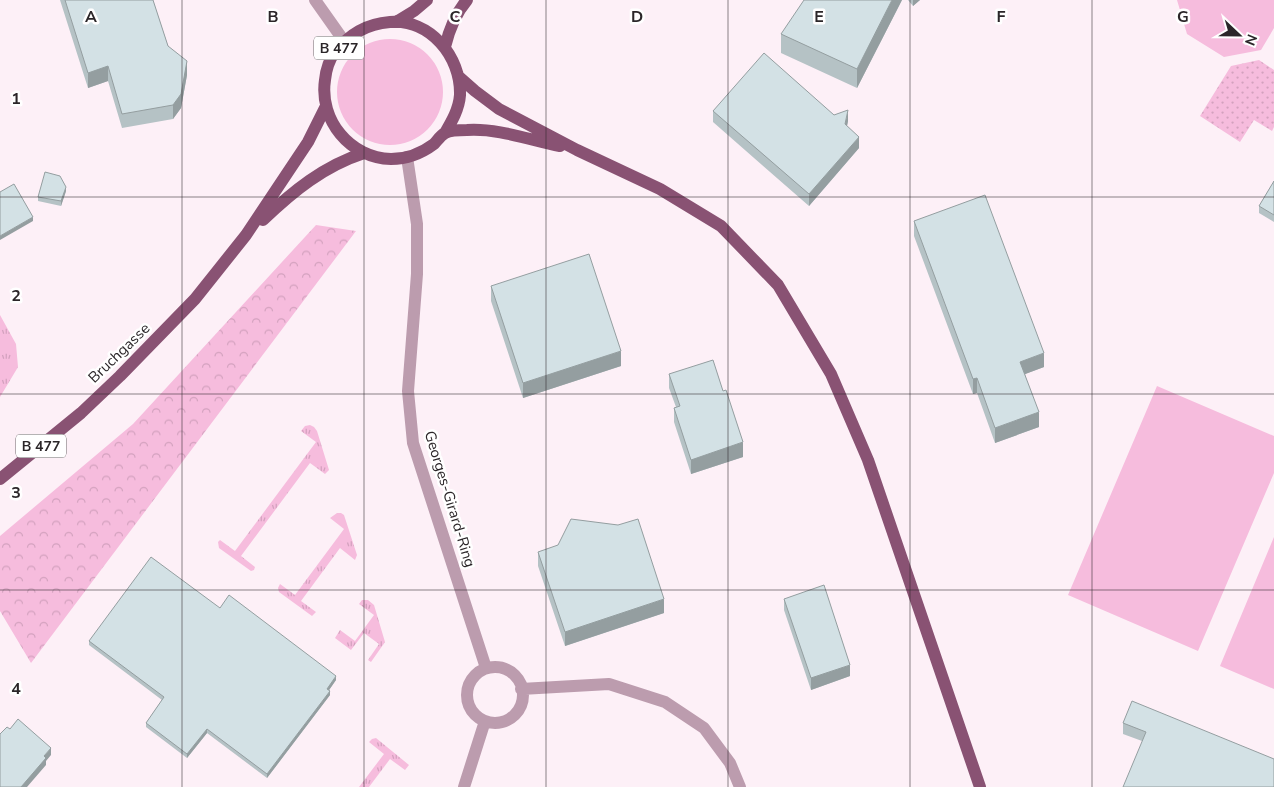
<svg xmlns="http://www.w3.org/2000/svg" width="1274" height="787" font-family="'Nunito Sans',sans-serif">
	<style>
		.grass { fill: url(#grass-tufts) }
		.forest { fill: url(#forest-crowns) }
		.park { fill: url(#park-dots) }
		.garden { fill: #f6bcdd }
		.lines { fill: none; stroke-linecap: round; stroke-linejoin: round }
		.minor { stroke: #bc9cae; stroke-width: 12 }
		.major { stroke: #895273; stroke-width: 12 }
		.wall { fill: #b5c2c5 }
		.shaded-wall { fill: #949ea0 }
		.building { fill: #d3e1e5; stroke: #949ea0 }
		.grid { fill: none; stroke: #2b2629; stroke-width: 1; stroke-opacity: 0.55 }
		.labels { text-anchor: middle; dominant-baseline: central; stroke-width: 5; stroke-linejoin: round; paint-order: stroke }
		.shield { fill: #fff; stroke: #6b6769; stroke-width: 1 }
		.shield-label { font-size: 14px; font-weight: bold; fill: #2b2629 }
		.street-label { font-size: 15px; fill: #2b2629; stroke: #fff }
		.grid-label { font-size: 16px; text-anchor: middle; font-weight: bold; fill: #2b2629; stroke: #fff; stroke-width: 5; stroke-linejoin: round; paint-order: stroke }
	</style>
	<defs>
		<pattern id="grass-tufts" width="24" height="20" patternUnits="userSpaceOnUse" patternTransform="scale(1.25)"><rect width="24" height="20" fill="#f6bcdd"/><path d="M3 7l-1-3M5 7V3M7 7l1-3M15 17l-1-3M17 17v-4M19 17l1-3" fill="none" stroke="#d3a1be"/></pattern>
		<pattern id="forest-crowns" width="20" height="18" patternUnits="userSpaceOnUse" patternTransform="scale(1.25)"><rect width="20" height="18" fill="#f6bcdd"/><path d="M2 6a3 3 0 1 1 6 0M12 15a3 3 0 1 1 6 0" fill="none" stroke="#d3a1be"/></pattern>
		<pattern id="park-dots" width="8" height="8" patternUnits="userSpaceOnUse" patternTransform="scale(1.25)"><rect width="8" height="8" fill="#f6bcdd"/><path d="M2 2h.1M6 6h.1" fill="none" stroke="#d3a1be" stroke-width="1.8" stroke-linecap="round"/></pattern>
	</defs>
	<rect width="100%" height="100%" fill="#fdf0f7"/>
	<path class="grass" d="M0,315L16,344L18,367L0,397Z
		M310,425L314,427L317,431L329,470L325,474L310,463L241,556L255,567L254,570L251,571L219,548L218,542L220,540L235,551L316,442L301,431L305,426Z
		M337,513H341L344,515L357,555L355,560L340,548L301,601L316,612L312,616L279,592L278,588L280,584L295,595L344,529L330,518Z
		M362,600H368L374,605L385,642L371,662L368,660L379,644L364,633L351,650L335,638L340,630L355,641L374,615L359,604Z
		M376,738L409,765L405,770L390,759L369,787H359L384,754L369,742L372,739Z"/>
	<path class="forest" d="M316,225L356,231L31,663L0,611V536L133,424Z"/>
	<path class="park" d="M1259,60L1274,70V127L1272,131L1254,120L1240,142L1200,116L1231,66Z"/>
	<path class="garden" d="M1177,0H1274V28L1261,50L1224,57L1187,34Z
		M337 92a53 53 0 1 1 106 0a53 53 0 1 1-106 0Z
		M1157,386L1274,436V473L1198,651L1068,595Z
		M1274,537V689L1220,666Z"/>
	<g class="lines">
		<path class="minor" d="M315,0L344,41
			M407,157L417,224V274L408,391L413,443L486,668
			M467 695a28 28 0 1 1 56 0a28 28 0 1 1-56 0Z
			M521,689L609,684L665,702L704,728L730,763L740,787
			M464,787L485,721"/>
		<path class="major" d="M396,22L414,11L427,0
			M445,47C449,30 455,14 467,0
			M458,76L475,91L499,109L577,150L660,189L721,226L778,285L831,374L868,460L980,787
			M445,133C452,121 459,109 460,95C461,56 430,19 390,22C366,24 350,34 335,52C329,60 326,70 325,80C319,120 350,158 391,159C406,159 422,153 434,144C437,141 440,136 445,133C450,130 461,130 467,130C498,128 530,140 560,146
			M263,220C293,191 324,166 364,153
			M0,479L81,413L120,376L195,299L246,235L308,142L325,108"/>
	</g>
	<path class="wall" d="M60,0H153L168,46L187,75L181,108L173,119L122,128L108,81L88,88Z
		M902,0L857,88L781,53V34Z
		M908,0H920L913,6Z
		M713,111L834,115L848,121L847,126L859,148L809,206L713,122Z
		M1274,181V222L1259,213V206Z
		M66,191L61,206L38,201V197Z
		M914,221L1044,367L1025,374L1039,427L995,443L977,393L973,394L914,236Z
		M491,286L621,366L523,398L491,301Z
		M669,374L723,391L743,457L691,474L674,422V408L676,407L669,388Z
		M538,552L664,613L565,646L538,566Z
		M784,599L850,676L811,690L784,610Z
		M220,608L336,680L329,690L330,695L267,778L207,733L187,758L146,727V723L162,700L89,645V641Z
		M1123,723L1274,759L1142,741L1123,734Z"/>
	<path class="shaded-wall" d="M892,0H902L857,88V69Z
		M913,0H920L913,6Z
		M187,61V75L181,108L173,119V105Z
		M108,66V81L88,88V73Z
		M848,110V121L845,135V124Z
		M859,137V148L809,206V194Z
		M66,187V191L61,206V201Z
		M33,217V221L0,240V236Z
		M621,351V366L523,398V383Z
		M1044,353V367L1020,376V362Z
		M977,378V393L973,394V379Z
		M1039,412V427L995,443V428Z
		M743,442V457L691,474V460Z
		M664,599V613L565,646V632Z
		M850,665V676L811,690V678Z
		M336,676V680L327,693V689Z
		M330,691V695L267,778V774Z
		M207,729V733L187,758V754Z
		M51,748V755L46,761V765L27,787H21L44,756Z"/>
	<path class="building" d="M65,0H153L168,46L187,61L181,94L173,105L122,114L108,66L88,73Z
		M804,0H892L857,69L781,34Z
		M764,53L834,115L848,110L845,124L859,137L809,194L713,111Z
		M45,172L60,176L66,187L61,201L38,197Z
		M1274,181V215L1259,206Z
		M14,184L33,217L0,236V192Z
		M985,195L1044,353L1020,362L1039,412L995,428L977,378L973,379L914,221Z
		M589,254L621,351L523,383L491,286Z
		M713,360L723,391L726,390L743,442L691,460L674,408L680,406L669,374Z
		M571,519L618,525L638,519L664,599L565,632L538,552L558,545Z
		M151,557L220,608L229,595L336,676L327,689L330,691L267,774L207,729L187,754L146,723L164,697L89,641Z
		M824,585L850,665L811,678L784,599Z
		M1132,701L1274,759V787H1123L1146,732L1123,723Z
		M18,719L51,748L44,756L46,758L21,787H0V734L7,727L10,729Z"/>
	<path class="grid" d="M182,0V787M364,0V787M546,0V787M728,0V787M910,0V787M1092,0V787M0,197H1274M0,394H1274M0,590H1274"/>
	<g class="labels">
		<g class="shield">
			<rect x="314" y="36.5" width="50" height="23" rx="4"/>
			<rect x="16" y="434.5" width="50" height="23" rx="4"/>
		</g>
		<g class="shield-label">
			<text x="339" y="48">B 477</text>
			<text x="41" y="446">B 477</text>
		</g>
		<g class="street-label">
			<text transform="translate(119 353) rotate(-44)">Bruchgasse</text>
			<text transform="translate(450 499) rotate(73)">Georges-Girard-Ring</text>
		</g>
	</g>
	<g class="grid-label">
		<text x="91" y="22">A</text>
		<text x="273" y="22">B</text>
		<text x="455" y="22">C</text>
		<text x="637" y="22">D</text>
		<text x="819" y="22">E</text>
		<text x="1001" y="22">F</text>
		<text x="1183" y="22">G</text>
		<text x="16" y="104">1</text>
		<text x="16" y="301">2</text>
		<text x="16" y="498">3</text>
		<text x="16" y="694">4</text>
	</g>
	<g transform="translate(1239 35) rotate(112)" stroke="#ffffff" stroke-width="4" paint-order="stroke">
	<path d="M0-4L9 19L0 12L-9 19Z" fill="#2b2629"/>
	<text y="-8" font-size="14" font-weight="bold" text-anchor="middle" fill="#2b2629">N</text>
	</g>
</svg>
